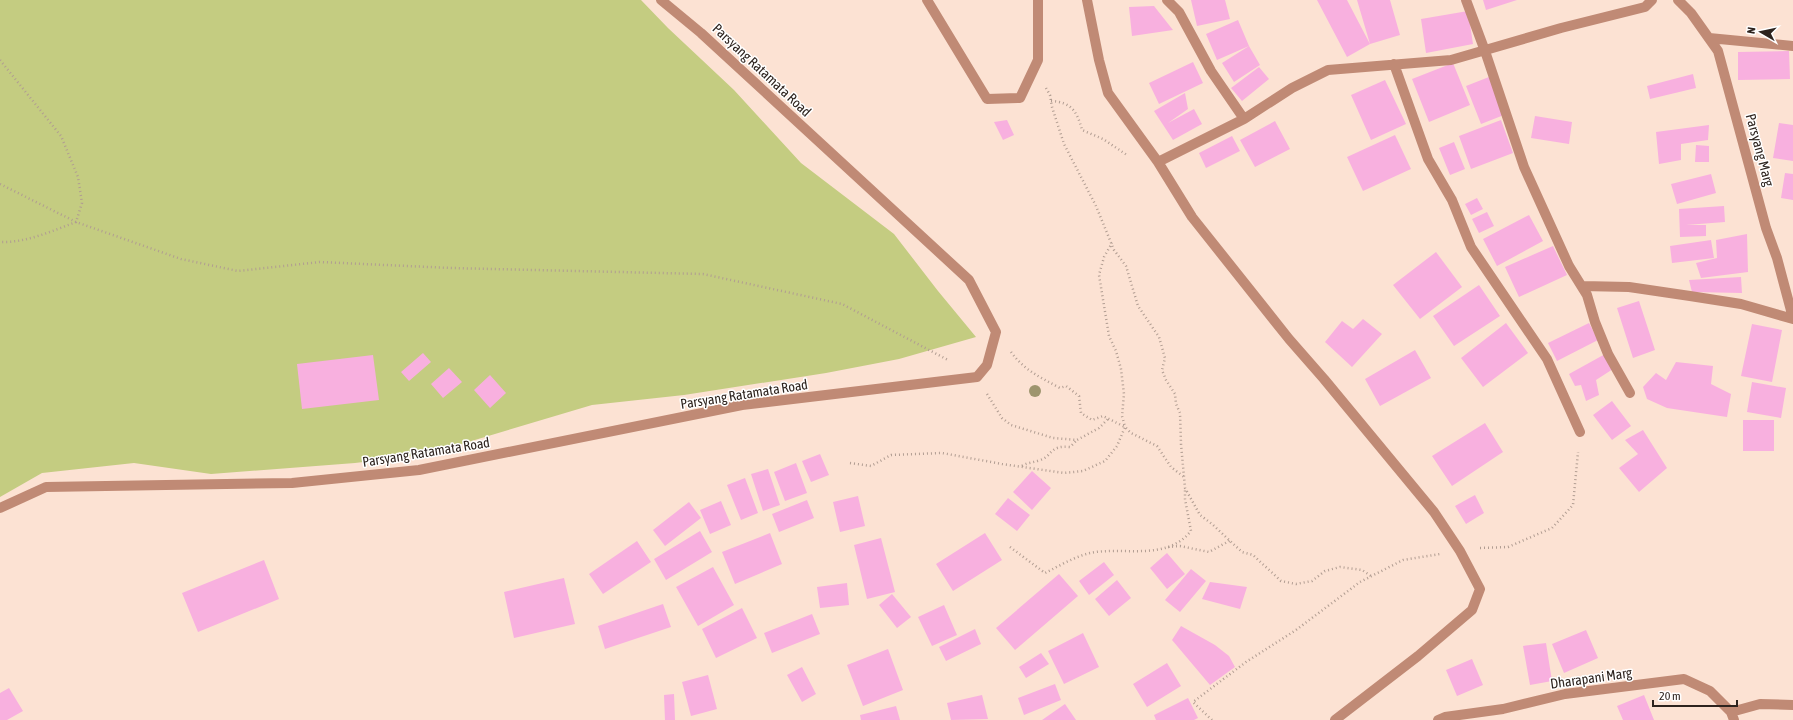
<svg xmlns="http://www.w3.org/2000/svg" width="1793" height="720" font-family="'Asap Condensed',sans-serif">
	<style>
		.grass { fill: #c4cc81 }
		.building { fill: #f8b0df }
		.lines { fill: none; stroke-linecap: round; stroke-linejoin: round }
		.path { stroke: #b19d92; stroke-width: 2.5; stroke-dasharray: 1 3; stroke-linecap: butt }
		.minor { stroke: #c08a75; stroke-width: 10 }
		.tertiary { stroke: #c08a75; stroke-width: 10 }
		.tree { fill: #9e956e }
		.labels { text-anchor: middle; dominant-baseline: central; stroke-width: 3; stroke-linejoin: round; paint-order: stroke }
		.street-label { font-size: 14px; fill: #2d231e; stroke: #fff }
	</style>
	<rect width="100%" height="100%" fill="#fce2d3"/>
	<path class="grass" d="M0,0H641L668,28L734,90L801,163L894,234L938,291L976,337L899,359L826,373L684,395L592,405L428,454L355,463L211,474L134,463L42,473L0,497Z"/>
	<path class="building" d="M1191,0H1225L1230,19L1197,26Z
		M1317,0H1347L1370,44L1347,57Z
		M1357,0H1390L1400,35L1370,44Z
		M1483,0H1517L1486,10Z
		M1154,6L1173,30L1132,36L1129,7Z
		M1468,11L1473,44L1426,53L1421,19Z
		M1238,20L1249,46L1260,65L1234,82L1222,63L1249,46L1217,60L1206,34Z
		M1789,51L1790,79L1738,80V52Z
		M1193,62L1203,83L1159,104L1149,83Z
		M1453,63L1470,105L1429,122L1412,79Z
		M1259,67L1269,79L1242,101L1231,88Z
		M1693,74L1696,88L1650,99L1647,86Z
		M1489,77L1504,115L1481,124L1466,86Z
		M1385,80L1406,124L1371,140L1351,95Z
		M1185,93L1188,109L1168,123L1194,109L1202,124L1173,140L1154,111Z
		M1535,116L1572,122L1569,144L1531,138Z
		M1007,120L1014,135L1003,140L994,122Z
		M1501,120L1513,153L1471,169L1459,136Z
		M1275,121L1290,149L1255,167L1240,140Z
		M1779,123L1793,125V161L1773,158Z
		M1709,125L1708,140L1681,144V160L1659,164L1656,132Z
		M1395,135L1411,169L1363,191L1347,157Z
		M1232,136L1240,151L1206,168L1199,153Z
		M1454,142L1465,169L1450,175L1439,148Z
		M1696,145L1709,146V162H1695Z
		M1785,173L1793,174V200L1781,198Z
		M1711,174L1716,193L1677,204L1671,184Z
		M1477,198L1483,209L1471,215L1465,204Z
		M1724,206L1725,222L1686,225H1706V236L1680,237L1679,209Z
		M1487,212L1494,226L1479,233L1472,219Z
		M1529,215L1543,241L1497,266L1483,239Z
		M1747,234L1748,272L1701,278L1696,263L1717,258L1716,240Z
		M1711,240L1714,258L1672,263L1670,246Z
		M1553,246L1567,275L1519,297L1505,267Z
		M1436,252L1462,287L1420,319L1393,285Z
		M1741,277L1742,293L1692,292L1689,280Z
		M1479,285L1500,316L1454,346L1433,316Z
		M1639,301L1655,350L1633,358L1617,308Z
		M1363,319L1382,334L1352,367L1325,342L1342,321L1353,329Z
		M1506,323L1528,353L1483,387L1461,358Z
		M1589,323L1598,340L1557,361L1548,343Z
		M1752,324L1782,330L1772,382L1741,376Z
		M1415,350L1431,378L1380,406L1365,379Z
		M423,353L431,362L409,381L401,372Z
		M1607,353L1613,369L1596,380L1599,395L1586,401L1581,385L1575,386L1569,374Z
		M373,355L379,400L302,409L297,364Z
		M1676,362L1713,366L1711,384L1731,394L1727,417L1667,408L1647,399L1643,387L1656,373L1666,380Z
		M449,368L462,382L443,398L431,384Z
		M490,375L506,393L490,408L474,390Z
		M1752,382L1786,388L1781,418L1747,412Z
		M1612,401L1631,426L1612,440L1593,415Z
		M1743,420H1774V451H1743Z
		M1485,423L1503,452L1452,486L1432,456Z
		M1643,430L1667,468L1639,492L1619,468L1638,454L1625,440Z
		M820,454L829,475L811,482L802,461Z
		M796,463L807,493L785,501L774,472Z
		M768,469L780,505L763,511L751,474Z
		M1032,471L1051,488L1032,510L1013,492Z
		M745,478L758,513L741,520L727,485Z
		M1475,495L1484,513L1466,524L1455,506Z
		M858,496L865,526L840,532L833,502Z
		M1008,498L1030,515L1017,531L995,514Z
		M807,500L814,518L779,532L772,514Z
		M721,501L731,525L710,534L700,510Z
		M689,502L701,518L665,546L653,530Z
		M700,531L712,552L666,580L654,559Z
		M770,533L782,564L735,584L722,552Z
		M985,533L1002,560L953,591L936,564Z
		M881,538L895,592L867,599L854,545Z
		M637,541L651,562L603,594L589,574Z
		M1167,553L1185,574L1167,589L1150,568Z
		M264,560L279,599L198,632L182,593Z
		M1104,562L1114,575L1089,595L1079,581Z
		M713,567L734,605L698,626L676,587Z
		M1191,569L1206,581L1180,612L1165,600Z
		M1059,574L1078,596L1015,650L996,628Z
		M564,578L575,624L514,638L504,592Z
		M1117,580L1131,598L1109,616L1095,599Z
		M1210,582L1247,587L1240,609L1202,599Z
		M847,583L849,605L820,608L817,587Z
		M892,594L911,617L897,628L879,605Z
		M663,604L671,627L605,649L598,626Z
		M944,605L957,635L932,646L918,617Z
		M742,608L757,638L716,658L702,629Z
		M812,614L820,634L772,653L764,633Z
		M1181,626L1215,645L1229,656L1235,667L1210,685L1172,640Z
		M975,629L981,644L946,661L939,647Z
		M1586,630L1598,658L1564,673L1552,644Z
		M1083,633L1099,667L1064,684L1048,651Z
		M1546,643L1552,681L1530,685L1523,646Z
		M888,649L903,690L863,706L847,665Z
		M1041,653L1049,664L1026,678L1019,667Z
		M1472,659L1483,685L1457,696L1446,670Z
		M1167,663L1181,686L1147,707L1133,684Z
		M802,667L816,694L802,702L787,675Z
		M708,675L717,709L691,716L682,682Z
		M1055,684L1061,700L1024,715L1018,698Z
		M9,688L23,711L7,720H0V693Z
		M674,694L675,720H665L664,695Z
		M982,695L988,719L951,720L947,703Z
		M1644,695L1654,720H1623L1617,706Z
		M1188,698L1198,718L1194,720H1156L1154,715Z
		M1065,704L1076,720H1042Z
		M896,706L900,720H861L860,715Z"/>
	<g class="lines">
		<path class="path" d="M0,60L61,136L78,177L82,203L76,222C52,231 26,243 0,242
			M1046,88L1050,95L1052,107L1064,144L1096,206L1114,250L1126,266L1138,306L1159,337L1165,358L1162,370L1166,380L1175,394L1176,404L1180,413L1181,444L1185,488L1200,515L1212,524L1242,552L1253,555L1281,581L1296,584L1312,581L1325,571L1340,567L1362,570L1371,576
			M1051,101C1071,102 1077,111 1082,130L1103,139L1127,155
			M0,184L76,222L181,259L238,271L320,262L451,268L703,274L842,304L948,360
			M1011,352C1025,371 1040,377 1060,388L1066,386L1079,396L1081,413L1092,420L1103,416L1125,427L1131,433L1157,446L1171,467L1184,477
			M987,394L1002,418L1011,425L1053,438L1077,440L1099,428L1108,419
			M850,463L871,466L891,455L942,453L1002,464L1064,473L1083,471L1105,461L1117,446L1125,427L1122,416L1124,394L1121,369L1116,351L1109,336L1099,275L1104,257L1112,243
			M1022,466C1028,462 1033,463 1040,460C1053,456 1049,445 1070,447L1077,440
			M1010,547L1045,573C1059,566 1074,557 1090,553C1123,546 1166,562 1191,531L1185,499V489
			M1168,547L1180,546L1209,552L1231,540
			M1480,548L1508,547L1552,528L1573,505L1578,452
			M1212,720L1193,702L1246,662L1296,630L1360,582L1403,560L1440,554"/>
		<path class="minor" d="M1087,0L1099,60L1108,93L1158,162L1192,217L1289,339L1324,379L1434,512L1460,551L1480,589L1472,610L1418,656L1335,720
			M1167,0L1179,12L1211,71L1244,119L1292,88L1328,70L1451,60L1561,28L1645,7L1652,0
			M1466,0L1485,51L1524,167L1569,266L1587,295L1595,322L1608,354L1630,393
			M1678,0L1691,13L1718,51L1766,228L1777,258L1793,318
			M1709,38L1793,46
			M1394,64L1428,159L1452,200L1471,247L1547,359L1580,432
			M1158,162L1244,119
			M1582,286L1629,287L1690,296L1741,304L1793,319
			M1731,712L1760,704L1793,705
			M1438,720L1445,717L1503,709L1565,694L1684,679L1710,691L1731,712L1734,720"/>
		<path class="tertiary" d="M927,0L987,99L1020,98L1038,60V0
			M0,508L46,487L292,483L419,470L742,405L977,377L987,365L996,332L969,280L701,33L661,0"/>
	</g>
	<circle class="tree" cx="1035" cy="391" r="6"/>
	<g class="labels">
		<g class="street-label">
			<text transform="translate(762 70) rotate(43)">Parsyang Ratamata Road</text>
			<text transform="translate(1760 150) rotate(75)">Parsyang Marg</text>
			<text transform="translate(744 394) rotate(-9)">Parsyang Ratamata Road</text>
			<text transform="translate(426 452) rotate(-9)">Parsyang Ratamata Road</text>
			<text transform="translate(1591 678) rotate(-8)">Dharapani Marg</text>
		</g>
	</g>
	<g transform="translate(1761 32) rotate(279)" stroke="#ffffff" stroke-width="3" paint-order="stroke">
	<path d="M0-3L7 15L0 10L-7 15Z" fill="#2d231e"/>
	<text y="-6" font-size="11" font-weight="bold" text-anchor="middle" fill="#2d231e">N</text>
	</g>
	<path d="M1653 700v6h84v-6" fill="none" stroke="#2d231e" stroke-width="2"/>
	<text x="1659" y="700" font-size="12" fill="#2d231e" stroke="#ffffff" stroke-width="3" paint-order="stroke">20 m</text>
</svg>
